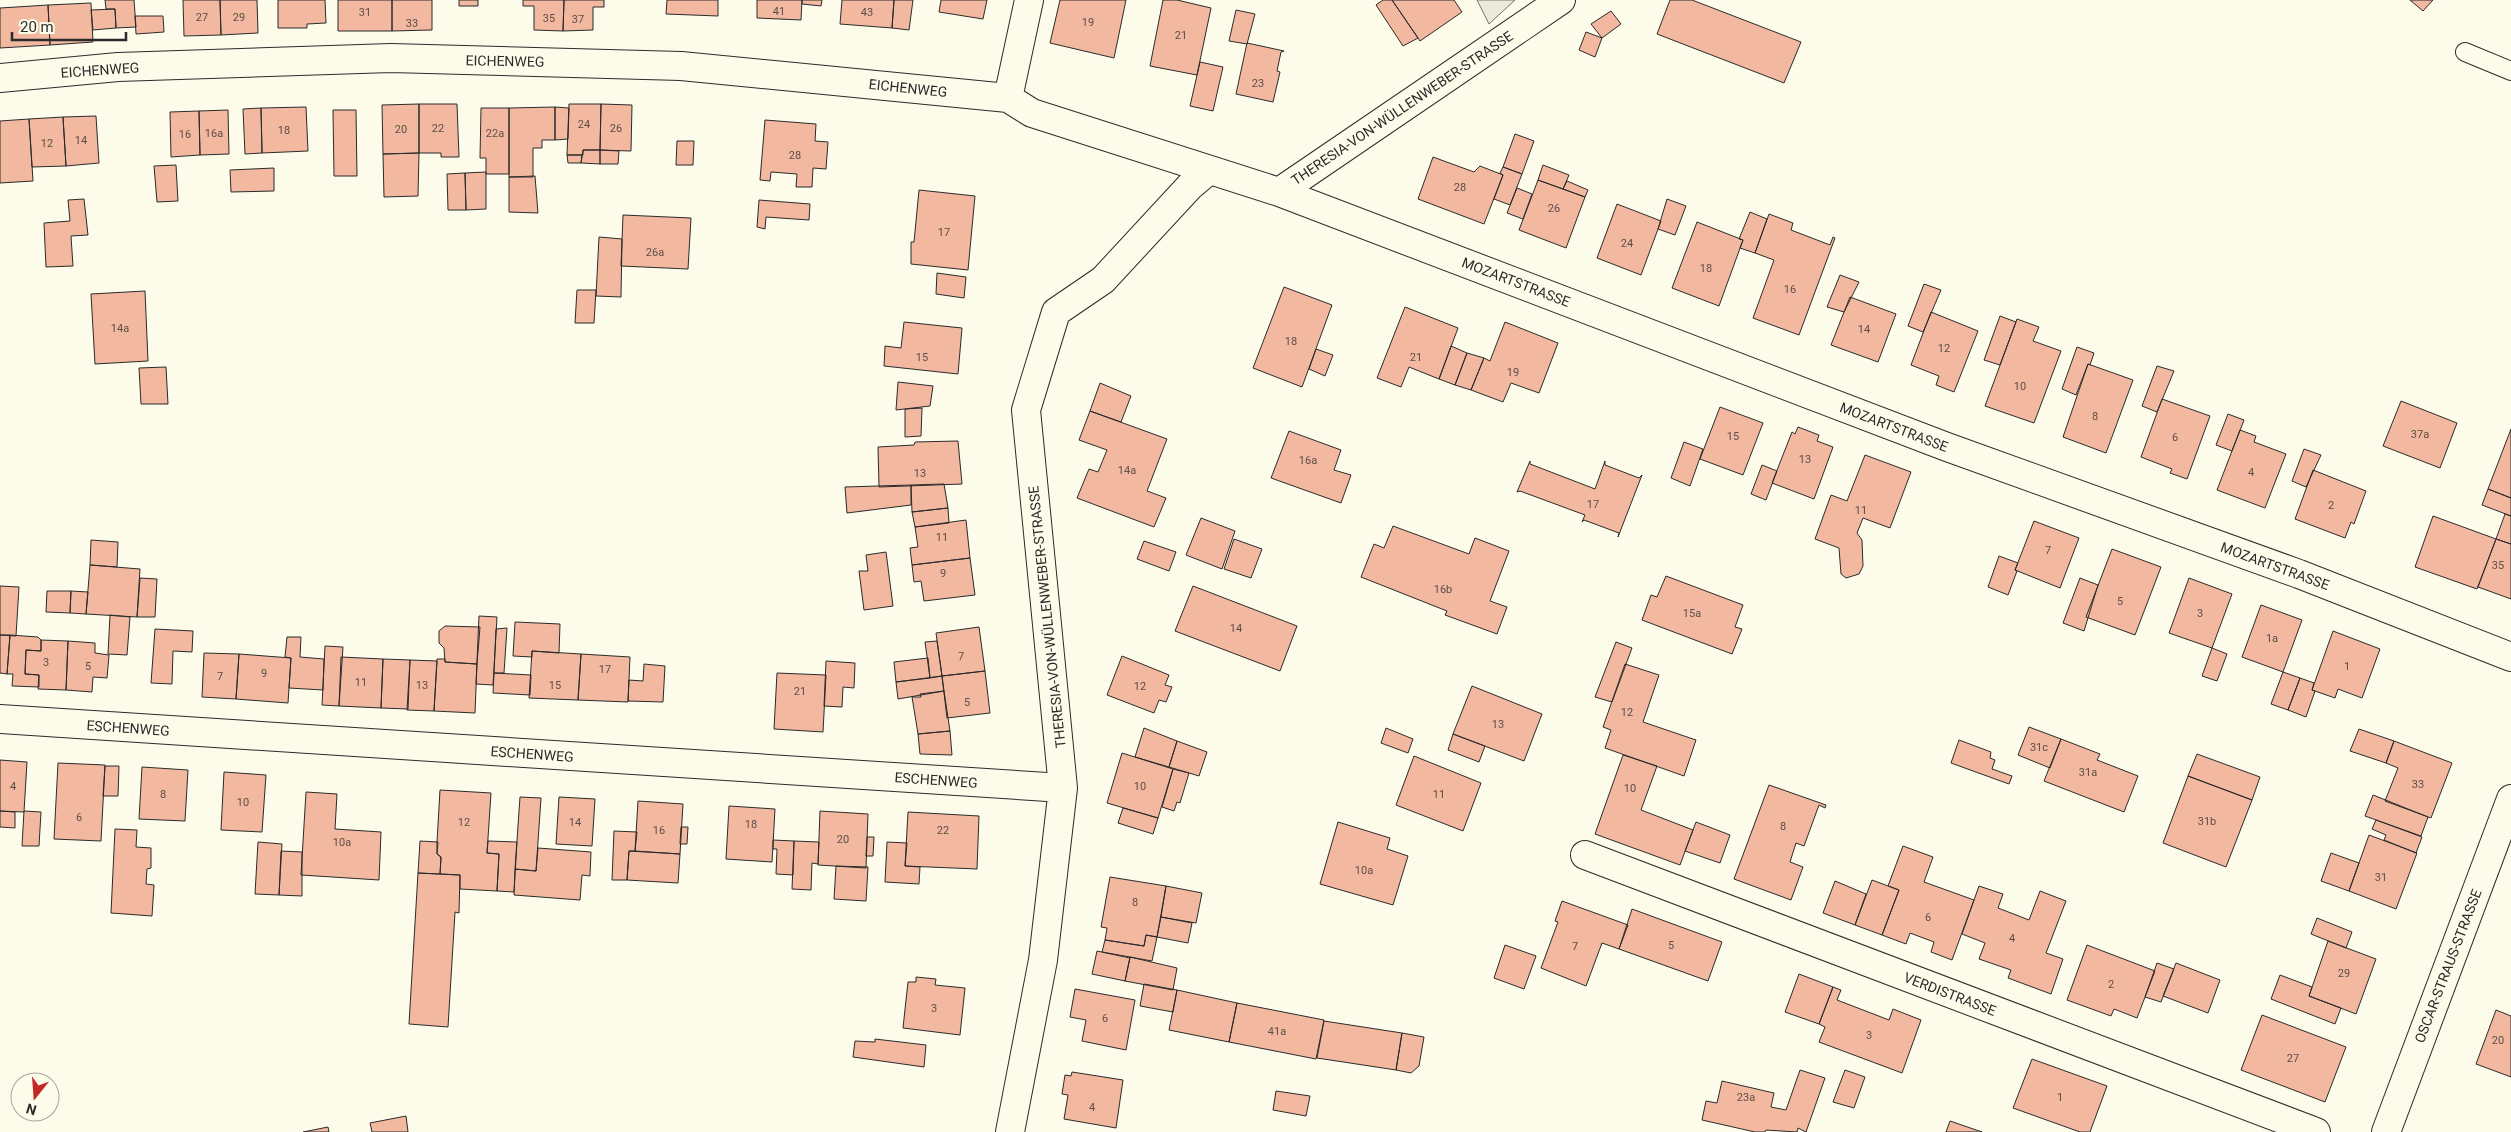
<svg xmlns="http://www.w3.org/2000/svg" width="2511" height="1132" font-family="Roboto,sans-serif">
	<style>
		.green { fill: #ecebdb; stroke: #74746e }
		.building { fill: #f2b8a0; stroke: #2b2b2b }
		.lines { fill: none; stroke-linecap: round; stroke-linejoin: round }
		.service-casing { stroke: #2b2b2b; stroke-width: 20 }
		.minor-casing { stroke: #2b2b2b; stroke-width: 30 }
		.service { stroke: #fdfbea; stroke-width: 18 }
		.minor { stroke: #fdfbea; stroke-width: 28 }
		.labels { text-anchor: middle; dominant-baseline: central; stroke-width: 4; stroke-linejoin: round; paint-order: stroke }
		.number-label { font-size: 11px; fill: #5d4e48 }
		.street-label { font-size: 14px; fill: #2b2b2b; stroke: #fdfbea }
	</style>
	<rect width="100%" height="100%" fill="#fdfbea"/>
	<path class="green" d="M1477,0H1515L1489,24Z"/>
	<path class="building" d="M105,0H134L136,27L116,28L115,9H106Z
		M183,0H220L221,35L184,36Z
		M220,0H257L258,33L221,35Z
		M278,0H325L326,23L307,24V28H278Z
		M338,0H392V31H338Z
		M392,0H432V30L392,31Z
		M459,0H478V6H459Z
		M523,0H564L563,31L534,30V6H523Z
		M564,0H604V7H593V30L563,31Z
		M667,0H718V16L666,14Z
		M757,0H802L801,20L757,18Z
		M802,0H822L821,6L802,4Z
		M842,0H894L892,28L840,24Z
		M894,0H913L909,30L892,28Z
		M941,0H987L983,19L939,12Z
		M1060,0H1126L1114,58L1050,43Z
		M1163,0H1177L1211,8L1197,75L1150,66Z
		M1383,0H1392L1418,38L1403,46L1376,5Z
		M1392,0H1454L1462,12L1420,41Z
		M1670,0H1692L1801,42L1784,83L1657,34Z
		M2410,0H2433L2423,11Z
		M91,3L93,42L50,45L48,5Z
		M48,5L50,45L0,48V8Z
		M115,9L116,28L93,30L91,10Z
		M1236,10L1255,14L1247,44L1229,41Z
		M1611,11L1621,24L1602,38L1591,24Z
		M135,16H163L164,32L136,34Z
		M1586,32L1602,38L1595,57L1579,50Z
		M1247,43L1284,51L1281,52L1277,71L1280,72L1273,102L1236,94Z
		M1200,62L1223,67L1213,111L1190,106Z
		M419,104V153L383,154L382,105Z
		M419,104H457L459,157H441V153H419Z
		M569,104H601L600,150H583V155H567Z
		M601,104L632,105L631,151L600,150Z
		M306,107L308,151L262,153L261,108Z
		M555,107V140H542V148H533V177H509V108Z
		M555,107L569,108L568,139L555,140Z
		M261,108L262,153L245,154L243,109Z
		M481,108H509V174H486V158H480Z
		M228,110L229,154L200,155L199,111Z
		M333,110H356L357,176H334Z
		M199,111L200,155L171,157L170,112Z
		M96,116L99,163L66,166L63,117Z
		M63,117L66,166L32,167L29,119Z
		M29,119L33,181L0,183V121Z
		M765,120L816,124L815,141L828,142L826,169L813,168L812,187H796L797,174L771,172L770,181L760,180Z
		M1515,134L1534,141L1522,174L1503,167Z
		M677,141H694L693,165H676Z
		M583,150H600V164L581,163Z
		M600,150L619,151L618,164H600Z
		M419,153L418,196L384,197L383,154Z
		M567,155H582L581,163H568Z
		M1433,157L1474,172L1480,166L1503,175L1484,224L1418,199Z
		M176,165L178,201L157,202L154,166Z
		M1543,165L1569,175L1563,189L1538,180Z
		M1503,167L1522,174L1510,205L1494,199L1503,175L1500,173Z
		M274,168V191L231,192L230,170Z
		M486,172V209L466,210L465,173Z
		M465,173L466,210H448L447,174Z
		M535,176L538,213L509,212V177Z
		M1538,180L1585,197L1566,248L1519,230Z
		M1567,181L1588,190L1585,197L1563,189Z
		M1517,188L1532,194L1523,219L1507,213Z
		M919,190L975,196L968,270L911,264V242H914Z
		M84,199L88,235L71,236L73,266L46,267L44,223L70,221L68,200Z
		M1667,199L1686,206L1675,235L1658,229Z
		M759,200L810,204L809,220L766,217L765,229L757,227Z
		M1617,204L1661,221L1641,275L1597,258Z
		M1750,212L1767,219L1755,253L1740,248L1743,240L1739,239Z
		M1769,214L1793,223L1791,230L1830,245L1833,237L1835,238L1799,335L1753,318L1774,260L1755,253Z
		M623,215L691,218L688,269L621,266Z
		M1697,222L1743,240L1719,306L1672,288Z
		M599,237L622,239L621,297L596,296Z
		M937,273L966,277L964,298L936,294Z
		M1840,275L1859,282L1844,312L1827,307Z
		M1924,284L1941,290L1923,332L1908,326Z
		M1284,287L1332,305L1302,387L1253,368Z
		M577,290H596L594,323H575Z
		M145,291L148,361L95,364L91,294Z
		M1850,297L1896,314L1878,362L1831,345Z
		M1405,307L1458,328L1439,379L1409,367L1401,387L1377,378Z
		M1931,312L1978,331L1954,392L1936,385L1939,376L1911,365Z
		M2000,316L2016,322L2000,365L1984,360Z
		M2017,319L2039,327L2033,341L2061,351L2034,423L1985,406Z
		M904,322L962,328L958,374L884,366L885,346L901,348Z
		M1505,322L1558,343L1539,393L1511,383L1503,402L1471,390L1484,358L1490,361Z
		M1451,346L1467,353L1455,385L1439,379Z
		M2077,347L2094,353L2090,365L2088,364L2076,395L2062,389Z
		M1316,349L1333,355L1325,376L1309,369Z
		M1467,353L1484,358L1471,390L1455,385Z
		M2088,364L2133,380L2106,453L2063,437Z
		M2157,366L2174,371L2157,412L2142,406Z
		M166,367L168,404H141L139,368Z
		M898,382L933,386L930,406L896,410Z
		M1100,383L1131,396L1121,422L1090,411Z
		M2162,399L2210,416L2187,479L2170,473L2172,469L2141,457Z
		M2401,401L2457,423L2440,468L2383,446Z
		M1720,407L1763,423L1743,475L1700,459Z
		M922,408L921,436L905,437V409Z
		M1090,411L1167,439L1147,491L1166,498L1154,527L1077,498L1089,469L1098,472L1107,450L1079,440Z
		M2228,414L2244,420L2232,451L2216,445Z
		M1798,427L1819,435L1817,441L1833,447L1814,499L1772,483L1792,432L1795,434Z
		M2511,429V498L2488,489Z
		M2240,430L2256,436L2254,442L2286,454L2265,508L2217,490Z
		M1289,431L1341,450L1334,470L1351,475L1341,503L1271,478Z
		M958,441L962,484L879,487L878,447L914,445L915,442Z
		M1684,442L1703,449L1690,486L1671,478Z
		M2304,449L2321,455L2306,487L2292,481Z
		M1865,455L1911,472L1890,528L1863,518L1857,533L1862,540L1863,566L1859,574L1846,578L1841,574L1839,548L1815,539L1831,495L1847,501Z
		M1530,461V464L1595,489L1605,461V465L1639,478L1642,475L1618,537L1619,533L1584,520L1582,522L1585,515L1520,491L1517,492Z
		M1762,465L1777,471L1766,500L1751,494Z
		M2313,470L2366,491L2354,524L2351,522L2345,538L2295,519Z
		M944,484L948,508L912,512L911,485Z
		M911,485V505L847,513L845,487Z
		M2488,489L2511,498V516L2482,505Z
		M948,508L949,523L915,527L912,512Z
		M2505,514L2511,516V544L2496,539Z
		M2433,516L2496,539L2477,589L2415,567Z
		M1201,518L1235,531L1222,569L1186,555Z
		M966,520L970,558L912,565L910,548L918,547L915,527Z
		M2034,521L2079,538L2060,588L2015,570Z
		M1393,526L1469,554L1475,538L1509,551L1490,601L1507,607L1497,634L1445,615L1447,611L1361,577L1374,544L1384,548Z
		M1234,539L1262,549L1251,578L1224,569Z
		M2496,539L2511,544V599L2478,587Z
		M91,540L118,542L117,567L90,565Z
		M1144,541L1176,552L1169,571L1137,559Z
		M2112,549L2161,567L2135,635L2086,617Z
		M886,552L893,606L864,610L859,571H868L866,555Z
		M1999,556L2018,563L2015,570L2017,571L2008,595L1988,587Z
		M970,558L975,595L924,601L921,581L914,582L912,565Z
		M90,565L140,569L137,617L86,614Z
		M1666,576L1743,605L1735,627L1742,629L1732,654L1642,620L1651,595L1657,597Z
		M140,578L157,579L155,617H137Z
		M2080,578L2098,585L2084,631L2063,623Z
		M2189,578L2232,594L2212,648L2169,633Z
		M0,586L19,587L16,636L0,635Z
		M1193,586L1297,626L1280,671L1175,631Z
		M47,591H71L70,613L46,612Z
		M71,591L88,592L86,614L70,613Z
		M2261,605L2302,620L2283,672L2242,657Z
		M110,615L130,617L127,655L108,654Z
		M479,616L497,617L493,685L476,684Z
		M515,622L560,624L559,653L532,651V657L513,656Z
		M445,626L480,627L477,664L445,662L444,648L439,643V631Z
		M979,627L985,671L942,676L936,633Z
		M507,628L504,673H494L496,629Z
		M155,629L193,631L192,652L173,651L172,684L151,683Z
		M2333,631L2380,649L2362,698L2338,689L2335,698L2312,690Z
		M0,635H10L7,674L0,673Z
		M10,635L38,637L41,640V651L26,650L25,674L39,675V687L12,686L13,674H7Z
		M287,637H301L300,657L324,659L323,690L289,688L291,658L285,657Z
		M41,640L68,641L66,690L38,689L39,675L25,674L26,650L41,651Z
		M68,641L95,643V653L109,655L107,678L93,677L92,692L66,690Z
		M937,641L942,676L930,678L925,642Z
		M1616,642L1632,648L1612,702L1595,697Z
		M325,646L343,647L339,706L322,705Z
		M2212,648L2227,654L2217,681L2202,676Z
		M532,651L581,654L578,700L529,698Z
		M204,653L239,654L236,699L202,697Z
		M239,654L291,658L288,703L236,699Z
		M581,654L630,657L628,702L578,700Z
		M1122,656L1169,675L1165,685L1172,687L1166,702L1159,700L1154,713L1107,695Z
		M341,657L383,659L381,708L339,706Z
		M928,658L930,678L896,682L894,662Z
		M383,659L410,660L408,709L381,708Z
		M437,659H445V662L477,664L475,713L434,711Z
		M410,660L437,661L434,711L407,710Z
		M826,661L855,663L854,688L843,687L842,707L824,706Z
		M644,664L665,666L663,702L628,701L629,680L643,681Z
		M1625,664L1659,675L1643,722L1696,740L1684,776L1605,748L1611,730L1603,727Z
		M985,671L990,713L947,718L942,676Z
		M2283,672L2300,678L2288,710L2271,704Z
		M494,673L531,675L530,695L493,693Z
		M777,673L826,675L823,732L774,729Z
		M942,676L944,691L898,699L896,682Z
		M2300,678L2314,683L2312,690L2315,691L2306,717L2288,710Z
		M1472,686L1542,714L1524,761L1453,734Z
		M944,691L950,731L918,734L912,697H921L920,694Z
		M2029,727L2061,739L2050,768L2018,755Z
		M1144,728L1177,741L1169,767L1135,757Z
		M1386,728L1413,739L1408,753L1381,743Z
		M2359,729L2394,741L2386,763L2350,751Z
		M950,731L952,755L920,754L918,734Z
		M1453,734L1485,746L1479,762L1448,750Z
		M2061,739L2100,754L2097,760L2138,776L2124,812L2044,781Z
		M1959,740L1991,752L1990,758L1995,760L1992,769L2012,776L2009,784L1951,763Z
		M1177,741L1207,752L1199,776L1169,767Z
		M2394,741L2452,763L2431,818L2385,801L2398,768L2386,763Z
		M1122,753L1173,769L1158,818L1107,803Z
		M2197,754L2260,777L2252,800L2188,776Z
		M1623,755L1657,766L1641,810L1693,830L1680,865L1595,834Z
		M1414,756L1481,783L1463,831L1396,805Z
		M0,760L27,762L24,812L0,811Z
		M58,763L105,765L101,841L54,839Z
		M105,766H119L118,796H103Z
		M142,767L188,770L185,821L139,819Z
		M1173,769L1189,773L1180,803L1177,802L1174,811L1162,807Z
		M224,772L266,775L262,832L221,830Z
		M2188,776L2252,800L2226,867L2163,843Z
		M1769,785L1826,805L1825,808L1819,805L1804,846L1796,843L1790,862L1803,867L1791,900L1734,879Z
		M440,790L491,793L487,853L499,854L497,891L460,889V875L440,874L441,857L437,854V842Z
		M306,792L337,794L335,829L381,832L379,880L301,875Z
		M2373,795L2428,817L2421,836L2365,816Z
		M520,797L541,798L536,871L515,869Z
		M559,797L595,799L592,846L556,844Z
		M638,801L683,804L680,854L635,851Z
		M729,806L775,809L772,862L726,859Z
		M1123,808L1158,818L1153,834L1118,823Z
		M0,811L15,812V828L0,827Z
		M24,811L41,812L39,846H22Z
		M820,811L868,814L866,868L818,865Z
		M908,812L979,816L977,869L905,866Z
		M2376,820L2422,837L2416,853L2384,840L2386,835L2372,829Z
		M1338,822L1390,838L1387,849L1408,856L1393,905L1320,884Z
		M1696,822L1730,835L1720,863L1685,851Z
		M681,827H688L687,844H680Z
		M115,829L137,830L136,847L151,848V868L147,869L146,884L154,885L152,916L111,913Z
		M614,831L637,832L635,851H629L627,880H612Z
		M2369,835L2417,853L2396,909L2349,891Z
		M867,837H874L873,856H866Z
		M773,840L794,841L793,875L776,874L777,849H773Z
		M420,841L438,842L437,854L441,857L440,874L418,873Z
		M488,841L517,842L514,892L497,891L499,854L487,853Z
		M794,841L819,842L818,864L812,863L811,890L792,889Z
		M258,842L282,844L279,895L255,894Z
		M887,842L907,843L905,866L920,867L919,884L885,882Z
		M1903,846L1933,857L1924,882L1974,900L1952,960L1931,952L1934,942L1910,933L1906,944L1882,935L1899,890L1888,886Z
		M538,848L591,852L590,876L582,875L580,900L514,895L515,869L536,871Z
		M281,851L302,852V896L279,895Z
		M629,851L680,854L678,883L627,880Z
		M2331,853L2359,863L2349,891L2321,881Z
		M836,866L868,867L866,901L834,899Z
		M418,873L460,875L459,913L455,912L448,1027L409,1024Z
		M1110,877L1166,886L1157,937L1146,935L1144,946L1105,940L1107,928L1101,927Z
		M1872,880L1899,890L1882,935L1855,925Z
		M1835,881L1866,894L1855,925L1823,913Z
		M1166,886L1202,893L1196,923L1161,917Z
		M1979,886L2003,894L1998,908L2029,920L2040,891L2066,901L2046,953L2063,959L2051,994L2008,978L2011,970L1979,959L1985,943L1962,934Z
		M1562,901L1628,925L1619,949L1602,943L1586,986L1541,968L1558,922L1555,921Z
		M1632,909L1722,942L1708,981L1619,949Z
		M1161,917L1192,923L1188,943L1157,937Z
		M2317,918L2352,932L2346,948L2311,934Z
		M1146,935L1157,937L1152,961L1102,952L1105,940L1144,946Z
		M2328,941L2376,959L2356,1014L2309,996Z
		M1505,945L1536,956L1524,989L1494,978Z
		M2087,945L2155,971L2137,1018L2114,1009L2111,1016L2067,1000Z
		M1097,951L1130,958L1125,981L1092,974Z
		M1130,957L1177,968L1173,990L1125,981Z
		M2157,963L2174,969L2161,1002L2145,997Z
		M2176,963L2220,980L2208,1013L2163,996Z
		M1799,974L1833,987L1819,1024L1785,1012Z
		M2280,975L2312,987L2309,996L2341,1008L2335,1024L2271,999Z
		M916,977L936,979L935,985L965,988L960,1035L903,1028L908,982H916Z
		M1144,984L1177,990L1173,1012L1140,1006Z
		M1833,987L1841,990L1837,1000L1889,1020L1893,1009L1921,1020L1902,1073L1819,1042L1825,1027L1819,1024Z
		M1075,989L1135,1000L1126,1050L1082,1041L1086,1020L1070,1017Z
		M1177,990L1237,1003L1229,1042L1169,1030Z
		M1237,1003L1324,1020L1316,1059L1229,1042Z
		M2496,1010L2511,1016V1077L2476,1064Z
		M2262,1015L2346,1047L2325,1102L2241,1070Z
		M1324,1021L1402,1033L1396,1070L1317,1058Z
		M1402,1033L1424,1037L1419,1066L1411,1073L1396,1070Z
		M875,1039L926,1045L924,1067L853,1057L855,1041L875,1042Z
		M2032,1059L2107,1086L2090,1132H2080L2013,1108Z
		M1800,1070L1825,1078L1806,1132L1798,1128L1797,1132L1766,1130L1765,1132H1755L1702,1120L1706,1101L1717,1103L1722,1081L1774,1093L1771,1107L1786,1110Z
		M1845,1070L1865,1077L1854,1108L1833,1102Z
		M1072,1072L1123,1080L1116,1128L1064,1119L1068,1095L1062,1094L1065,1075L1071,1076Z
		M1276,1091L1310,1096L1306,1116L1273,1110Z
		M406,1116L408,1132H372L370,1123Z
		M1950,1121L1982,1132H1946Z
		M328,1127L329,1132H303Z"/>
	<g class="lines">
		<g class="service-casing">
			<path id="service" d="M2465,52L2511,71"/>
		</g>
		<g class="minor-casing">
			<path id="minor" d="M0,78L118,67L391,58L681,66L1008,98L1032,113L1279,192L1561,0
				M1008,98L1029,0
				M1279,192L1947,447L2299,574L2511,657
				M0,719L1063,788
				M1585,855L2316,1132
				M1010,1132L1043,960L1063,788L1026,410L1056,312L1103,280L1190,186L1209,170
				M2386,1132L2511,799"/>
		</g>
		<use href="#service" class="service"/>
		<use href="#minor" class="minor"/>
	</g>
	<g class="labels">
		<g class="number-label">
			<text x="779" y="11">41</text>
			<text x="365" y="12">31</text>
			<text x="867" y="12">43</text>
			<text x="202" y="17">27</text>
			<text x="239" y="17">29</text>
			<text x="549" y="18">35</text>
			<text x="578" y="19">37</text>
			<text x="1088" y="22">19</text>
			<text x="412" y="23">33</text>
			<text x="1181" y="35">21</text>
			<text x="1258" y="83">23</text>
			<text x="584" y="124">24</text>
			<text x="438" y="128">22</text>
			<text x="616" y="128">26</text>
			<text x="401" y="129">20</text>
			<text x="284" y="130">18</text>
			<text x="214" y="133">16a</text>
			<text x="495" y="133">22a</text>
			<text x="185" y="134">16</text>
			<text x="81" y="140">14</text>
			<text x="47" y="143">12</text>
			<text x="795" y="155">28</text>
			<text x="1460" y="187">28</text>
			<text x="1554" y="208">26</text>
			<text x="944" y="232">17</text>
			<text x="1627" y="243">24</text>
			<text x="655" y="252">26a</text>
			<text x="1706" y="268">18</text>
			<text x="1790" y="289">16</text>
			<text x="120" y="328">14a</text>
			<text x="1864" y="329">14</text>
			<text x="1291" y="341">18</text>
			<text x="1944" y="348">12</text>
			<text x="922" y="357">15</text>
			<text x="1416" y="357">21</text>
			<text x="1513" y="372">19</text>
			<text x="2020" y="386">10</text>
			<text x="2095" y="416">8</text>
			<text x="2420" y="434">37a</text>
			<text x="1733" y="436">15</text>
			<text x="2175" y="437">6</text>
			<text x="1805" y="459">13</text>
			<text x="1308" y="460">16a</text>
			<text x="1127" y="470">14a</text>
			<text x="2251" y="472">4</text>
			<text x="920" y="473">13</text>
			<text x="1593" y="504">17</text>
			<text x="2331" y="505">2</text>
			<text x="1861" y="510">11</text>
			<text x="942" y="537">11</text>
			<text x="2048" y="550">7</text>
			<text x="2498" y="565">35</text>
			<text x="943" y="573">9</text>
			<text x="1443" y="589">16b</text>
			<text x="2120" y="601">5</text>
			<text x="1692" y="613">15a</text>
			<text x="2200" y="613">3</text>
			<text x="1236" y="628">14</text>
			<text x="2272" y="638">1a</text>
			<text x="961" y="656">7</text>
			<text x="46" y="662">3</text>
			<text x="88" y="666">5</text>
			<text x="2347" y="666">1</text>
			<text x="605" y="669">17</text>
			<text x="264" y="673">9</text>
			<text x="220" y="676">7</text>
			<text x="361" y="682">11</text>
			<text x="422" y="685">13</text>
			<text x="555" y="685">15</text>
			<text x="1140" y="686">12</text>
			<text x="800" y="691">21</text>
			<text x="967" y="702">5</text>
			<text x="1627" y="712">12</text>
			<text x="1498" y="724">13</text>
			<text x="2039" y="747">31c</text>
			<text x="2088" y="772">31a</text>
			<text x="2418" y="784">33</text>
			<text x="13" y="786">4</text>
			<text x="1140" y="786">10</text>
			<text x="1630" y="788">10</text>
			<text x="163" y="794">8</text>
			<text x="1439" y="794">11</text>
			<text x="243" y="802">10</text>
			<text x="79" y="817">6</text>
			<text x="2207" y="821">31b</text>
			<text x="464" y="822">12</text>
			<text x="575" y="822">14</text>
			<text x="751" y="824">18</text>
			<text x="1783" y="826">8</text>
			<text x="659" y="830">16</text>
			<text x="943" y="830">22</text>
			<text x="843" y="839">20</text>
			<text x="342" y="842">10a</text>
			<text x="1364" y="870">10a</text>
			<text x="2381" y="877">31</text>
			<text x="1135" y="902">8</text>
			<text x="1928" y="917">6</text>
			<text x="2012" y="938">4</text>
			<text x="1671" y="945">5</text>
			<text x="1575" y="946">7</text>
			<text x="2344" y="973">29</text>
			<text x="2111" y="984">2</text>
			<text x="934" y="1008">3</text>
			<text x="1105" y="1018">6</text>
			<text x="1277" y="1031">41a</text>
			<text x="1869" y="1035">3</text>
			<text x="2498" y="1040">20</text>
			<text x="2293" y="1058">27</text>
			<text x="1746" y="1097">23a</text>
			<text x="2060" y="1097">1</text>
			<text x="1092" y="1107">4</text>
		</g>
		<g class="street-label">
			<text transform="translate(505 61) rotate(1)">EICHENWEG</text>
			<text transform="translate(100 70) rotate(-4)">EICHENWEG</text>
			<text transform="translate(908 88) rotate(6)">EICHENWEG</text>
			<text transform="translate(1402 108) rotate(-34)">THERESIA-VON-WÜLLENWEBER-STRASSE</text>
			<text transform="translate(1516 282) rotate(21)">MOZARTSTRASSE</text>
			<text transform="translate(1894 427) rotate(21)">MOZARTSTRASSE</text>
			<text transform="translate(2275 566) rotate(20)">MOZARTSTRASSE</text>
			<text transform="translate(1047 617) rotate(-96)">THERESIA-VON-WÜLLENWEBER-STRASSE</text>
			<text transform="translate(128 728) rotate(4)">ESCHENWEG</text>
			<text transform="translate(532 754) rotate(4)">ESCHENWEG</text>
			<text transform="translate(936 780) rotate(4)">ESCHENWEG</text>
			<text transform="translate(2448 966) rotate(-69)">OSCAR-STRAUS-STRASSE</text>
			<text transform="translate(1950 994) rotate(21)">VERDISTRASSE</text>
		</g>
	</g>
	<g transform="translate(35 1097) rotate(197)"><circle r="24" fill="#fdfbea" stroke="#a9a89e"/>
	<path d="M0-4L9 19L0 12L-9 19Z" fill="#c62828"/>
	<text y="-8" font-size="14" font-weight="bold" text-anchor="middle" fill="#2b2b2b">N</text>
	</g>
	<path d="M12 32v8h114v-8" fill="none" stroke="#2b2b2b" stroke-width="2.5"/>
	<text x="20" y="32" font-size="15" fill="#2b2b2b" stroke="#fdfbea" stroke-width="4" paint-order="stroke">20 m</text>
</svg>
